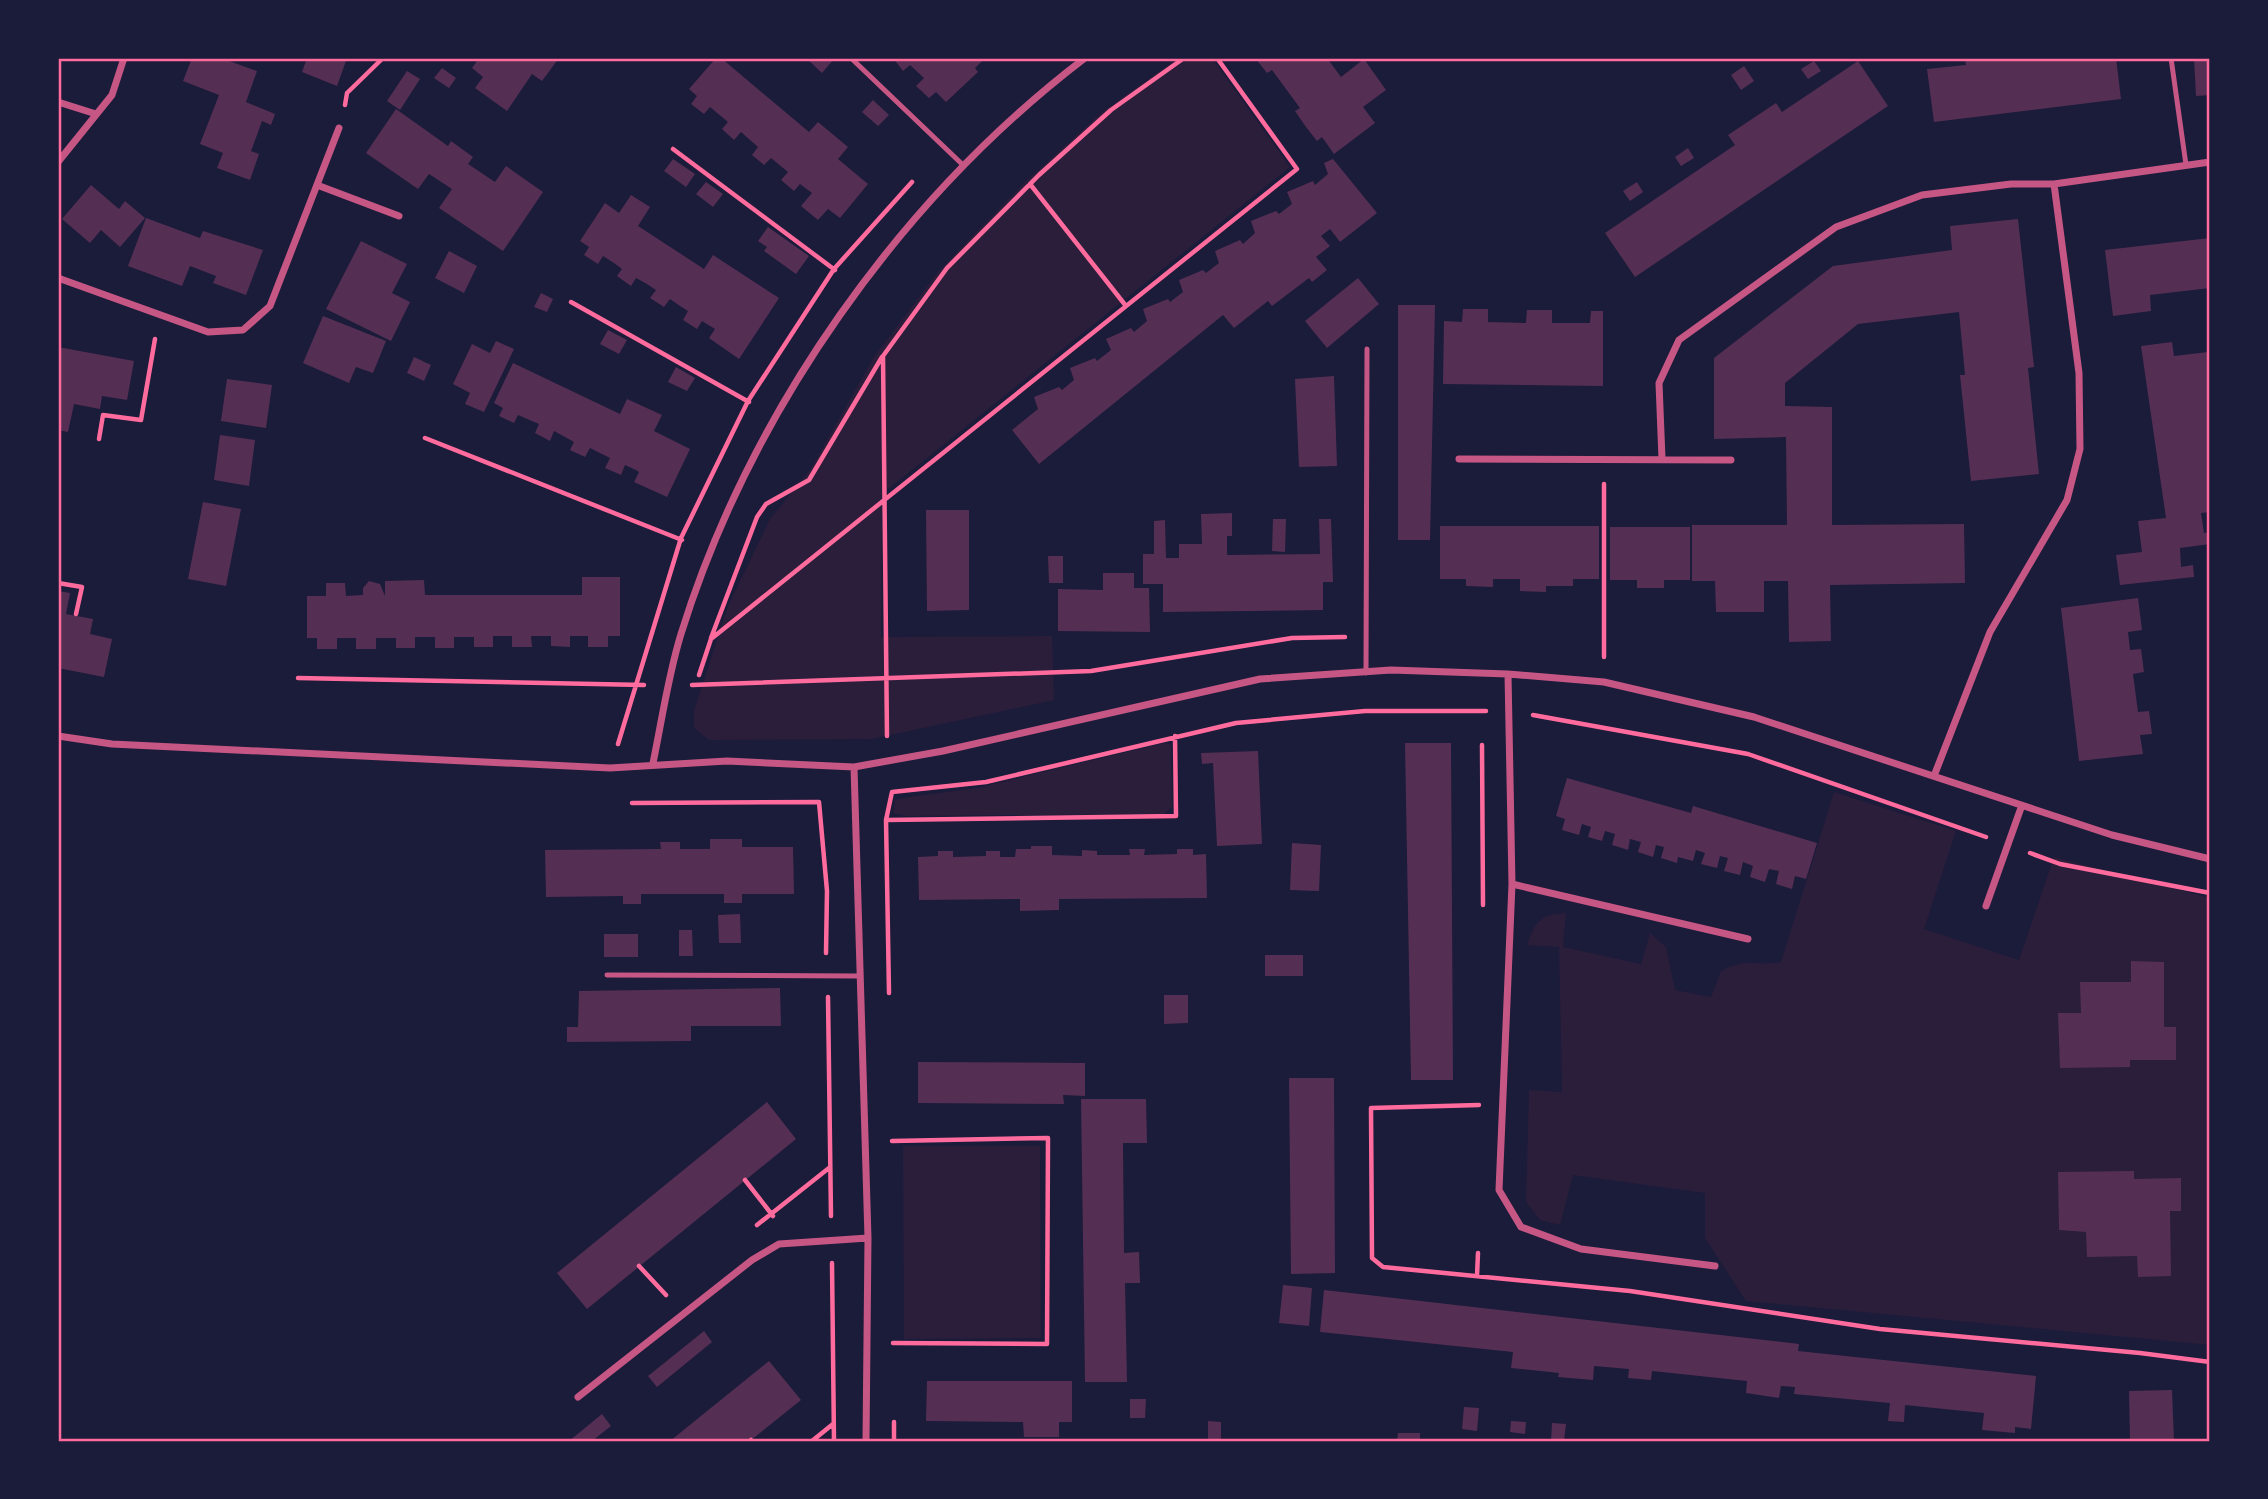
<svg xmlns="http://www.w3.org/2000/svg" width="2268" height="1499" font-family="'Alegreya Sans',sans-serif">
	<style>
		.green { fill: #2a1e3b }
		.building { fill: #542f53 }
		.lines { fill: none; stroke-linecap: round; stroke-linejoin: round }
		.path { stroke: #ff6b9d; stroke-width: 4.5 }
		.service { stroke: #c65784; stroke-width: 5 }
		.minor { stroke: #c65784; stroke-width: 7 }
		.neatline { fill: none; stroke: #ff6b9d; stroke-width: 2.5 }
	</style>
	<rect width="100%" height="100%" fill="#1b1b3a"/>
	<path class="green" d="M1178,58H1212L1290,167L882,494L881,637L1052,636L1054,700L872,739L709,740L694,728V711L728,606L770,519L810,470L874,357L938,272L1023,184L1101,113Z
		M1164,743L1170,744L1171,747L1172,807L1164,814L904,816L893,813L895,800L901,798L977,788Z
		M1834,792L1956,831L1924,929L2019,960L2054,857L2210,898V1345L1746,1301L1705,1238V1193L1573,1175L1560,1225L1540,1220L1526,1202L1529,1090L1562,1092L1559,947L1527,945C1536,920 1540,915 1566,913L1563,947L1641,964L1650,933L1666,947L1675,990L1711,997L1721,971C1749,957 1753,967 1781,962Z
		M903,1146H1040L1041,1338L904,1339Z"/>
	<path class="building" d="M192,58H221L257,71L246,102L275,114L271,125L262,121L257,135L251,151L259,154L250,180L217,168L223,153L200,144L219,95L183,81Z
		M307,58H347L337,86L302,72Z
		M479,58H559L542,81L532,74L507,111L475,88L483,77L472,68Z
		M716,58H721L809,132L818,122L848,147L838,159L868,184L840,218L828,209L818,220L801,206L812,193L800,184L794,191L781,180L788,172L771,158L764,165L752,155L758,147L741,132L734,140L722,129L728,122L710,107L704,114L691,104L697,96L689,89Z
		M806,58H830L833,60L822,73Z
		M893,58H985L975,68L978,72L946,102L936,92L929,98L916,86L924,78L910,65L903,71Z
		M1255,58H1327L1341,77L1364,59L1386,90L1363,107L1375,123L1334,154L1322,137L1317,141L1306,127L1295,111L1300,108L1272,70L1267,73Z
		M1965,58H2116L2121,99L1934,122L1927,69L1966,65Z
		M2194,58H2210V95L2196,96Z
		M1814,61L1821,71L1808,79L1801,69Z
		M1858,61L1888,106L1635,277L1605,233L1735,145L1728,135L1776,103L1782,112Z
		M1744,66L1754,81L1741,90L1731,75Z
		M442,68L456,78L449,88L434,78Z
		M407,71L420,79L400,110L387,101Z
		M873,100L889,115L878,126L862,112Z
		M396,109L448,146L451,141L473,157L468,164L495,182L506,166L543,192L503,251L439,208L452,189L429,174L418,189L366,153Z
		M1688,148L1694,158L1681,166L1675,157Z
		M673,159L695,174L686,187L664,171Z
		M1333,159L1377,213L1340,242L1330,229L1321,236L1330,246L1316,257L1327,270L1312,282L1309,278L1272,306L1268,301L1234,328L1223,315L1039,464L1012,430L1038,409L1034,397L1059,387L1062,390L1074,380L1070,368L1095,358L1097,361L1111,350L1106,339L1131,328L1134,332L1147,321L1143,309L1168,299L1170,302L1183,292L1179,280L1203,270L1206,273L1219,263L1215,251L1240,240L1243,244L1255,233L1251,221L1276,211L1279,214L1292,204L1287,192L1313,181L1315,185L1328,174L1324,163Z
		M706,182L723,194L713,207L696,194Z
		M1637,182L1643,192L1630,201L1623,191Z
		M91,185L119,209L125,201L145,218L120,247L101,230L90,243L62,219Z
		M631,195L650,207L638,226L704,269L713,255L779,298L739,359L709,338L715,329L702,321L697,329L683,320L688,311L680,306L670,299L664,307L650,298L656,290L647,284L636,278L631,286L617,276L622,269L614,263L603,256L598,264L584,255L589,247L580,241L605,203L619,213Z
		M146,218L200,238L203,231L263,250L246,295L213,283L216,276L190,266L182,286L128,266Z
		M2018,219L2034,367L2028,368L2039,474L1971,481L1960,375H1965L1959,312L1858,324L1785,383V406L1832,407V525L1964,524L1965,583L1830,585L1831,641L1789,642L1788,581H1764V612H1716L1715,581H1692V525H1787L1786,437L1714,439V358L1833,266L1952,250L1950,226Z
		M768,227L809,256L796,274L764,251L767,247L758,241Z
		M2210,238V288L2150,295L2151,311L2113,316L2105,250Z
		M361,241L407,264L392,293L410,302L391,341L326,309Z
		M449,251L477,266L464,293L435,278Z
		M1358,278L1379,304L1327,348L1305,321Z
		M541,293L553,299L547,312L534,307Z
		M1398,305H1435L1430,540H1398Z
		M1463,309H1488V322L1526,323L1527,310H1552V323H1590L1591,311H1603V386L1443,384L1444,321L1462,322Z
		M323,316L386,341L373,373L356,367L349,383L303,363Z
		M608,330L627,340L619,354L600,344Z
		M496,341L514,349L484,412L465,404L470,393L453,384L472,344L490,353Z
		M2172,342L2174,356L2208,352L2210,512L2201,513L2204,533L2210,532V544L2180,548L2181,567L2193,565L2194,577L2120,585L2116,555L2142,552L2138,521L2166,518L2141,346Z
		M58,347L134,361L127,400L102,396L100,409L74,404L68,432L58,430Z
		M414,357L431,365L424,381L407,373Z
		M513,363L620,414L627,399L662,415L654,431L690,449L667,497L634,482L639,472L636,470L625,465L621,475L605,468L610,458L590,448L585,457L570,450L574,442L554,431L550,441L535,433L539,424L518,415L514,423L499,416L503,408L494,403Z
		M676,367L695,378L687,391L668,382Z
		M1334,376L1337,466L1299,467L1295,379Z
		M227,379L272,385L266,428L221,421Z
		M220,435L255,440L249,486L214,480Z
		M203,502L241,509L226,586L188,579Z
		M926,510H969V610L927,611Z
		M1232,513V536H1227V555L1320,554L1319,519H1331L1333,582H1323V610L1163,612V584H1143V554H1154V521L1165,520L1166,558H1179V544H1202L1201,514Z
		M1273,519H1286L1285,552L1272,551Z
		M1440,526H1599V579H1573V586H1546V592L1520,591V579H1493V587L1466,586V579H1440Z
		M1610,527H1690V580H1664V588H1637V580H1610Z
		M1048,556H1063V583H1049Z
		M1103,573H1134V588H1149L1150,632L1058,631V589L1103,590Z
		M582,577H620V636H608V647H588V636H570V647L551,646V636H531L532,647H512V636H493V647H474V637H454V648H435V637H415V648H396V638H376V649H356V638H337V649H317V638H307V596H326V583H345L346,596L363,595V588L369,581L380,584L385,596V581L424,580L425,595H582Z
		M58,591L70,593L66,614L93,619L90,634L112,639L104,677L58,668Z
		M2138,598L2142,630L2128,632L2130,650L2141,649L2144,672L2133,674L2138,712L2149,711L2152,734L2140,735L2143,754L2079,761L2061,608Z
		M1405,743H1451L1453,1080H1411Z
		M1258,751L1262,844L1217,846L1213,763L1202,764L1201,753Z
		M1567,778L1691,813L1693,806L1817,843L1806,879L1795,876L1792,889L1776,884L1779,871L1769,869L1765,882L1750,877L1753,866L1743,862L1740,875L1724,871L1728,858L1720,856L1717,868L1701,864L1705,853L1696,850L1693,861L1678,857L1677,863L1661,858L1664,847L1656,845L1653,857L1638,852L1641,842L1630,839L1628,850L1612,845L1615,834L1605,831L1602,841L1588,837L1591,827L1582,824L1579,835L1562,830L1565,819L1556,816Z
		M710,839H742V847H793L794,894H742V903H724V894H641V904H623V896L546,897L545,850L661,849L660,842H680V849H710Z
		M1292,843L1321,845L1319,891L1290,890Z
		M1031,846H1052V855L1082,856V850L1097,851V855H1130L1129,849H1145L1144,855L1177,854V849H1193V855L1206,854L1207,898L1059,899V910L1020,911V899L919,900L918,857L938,856V851H953V857L986,856V851H1000V857H1015L1016,849H1031Z
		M740,914L741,943H719L718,915Z
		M679,930H692L693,956H679Z
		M604,934H638V957H604Z
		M1265,955H1303V976H1265Z
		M2131,961L2164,962V1027H2176V1060H2130V1067L2060,1068L2058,1013H2081L2080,982H2131Z
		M780,988L781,1026H691V1041L567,1042V1027H578L579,991Z
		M1164,995H1188V1023L1164,1024Z
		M918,1062L1085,1063V1096L1063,1095L1064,1104L918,1103Z
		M1289,1078H1334L1335,1273L1291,1274Z
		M1081,1099H1146L1147,1143H1123L1124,1253L1139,1252L1140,1283H1125L1127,1382H1085Z
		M767,1102L796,1139L587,1309L557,1273Z
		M2134,1171V1179L2181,1178V1211H2170L2171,1276L2138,1277L2137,1256L2087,1257L2086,1232L2059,1230L2058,1172Z
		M1283,1285L1312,1288L1309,1326L1279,1323Z
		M1324,1290L1799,1344L1798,1351L2036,1376L2031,1429L2015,1427V1433L1982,1430L1984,1413L1905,1405L1904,1422L1888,1421L1890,1403L1794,1394L1795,1387L1781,1386L1779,1398L1746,1393L1747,1381L1652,1371L1651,1380L1628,1378L1629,1369L1594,1366L1593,1380L1558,1377L1559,1373L1511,1368L1513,1352L1320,1332Z
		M704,1331L712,1342L657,1387L648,1376Z
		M769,1361L801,1400L750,1441H670Z
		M927,1381H1072V1422H1059V1437H1024L1023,1422L926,1421Z
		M2172,1390L2174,1441H2130L2129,1391Z
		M1130,1399H1146L1145,1418H1130Z
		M1464,1407L1479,1408L1477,1431L1462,1429Z
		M602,1414L611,1426L592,1441H569Z
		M1208,1421L1221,1422V1440L1208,1439Z
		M1511,1421L1526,1422L1525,1434L1510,1432Z
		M1552,1423L1566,1424L1564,1441H1551Z
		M1398,1433H1420V1441H1397Z"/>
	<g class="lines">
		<path class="path" d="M345,105L347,93L383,58
			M673,149L835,270
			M1030,184L1126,306
			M571,302L749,402
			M425,438L682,540
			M99,439L103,415L141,420L155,339
			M58,583L82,587L76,614
			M711,638L757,517L766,504L809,480L882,357
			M1604,657V484
			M699,675L711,639L1297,169L1217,58
			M298,678L644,685
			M692,685L1091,671L1292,638L1345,637
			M1533,715L1748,754L1986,837
			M887,736L883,356L947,268L1039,175L1111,110L1184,58
			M618,744L681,538L748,401L834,269L912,182
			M1482,745L1483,905
			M632,803L819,802L827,891L826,953
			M886,820L1176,816L1175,736
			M2030,853L2060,864L2210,893
			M889,993L886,820L892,792L986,782L1236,723L1365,711H1486
			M828,997L831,1216
			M1479,1105L1371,1108L1372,1258L1383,1267L1630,1291L1880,1329L2140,1353L2210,1362
			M892,1141L1048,1138L1047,1344L893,1343
			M745,1180L773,1216
			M757,1225L829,1168
			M832,1263L834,1441
			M639,1266L666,1295
			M1477,1276L1478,1253
			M894,1422V1441
			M751,1440L752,1441
			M812,1441L833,1424"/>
		<path class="service" d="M851,58L964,166
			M2171,58L2186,165
			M1366,673L1367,349
			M607,975L859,976"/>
		<path class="minor" d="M58,102L96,114
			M58,162L112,95L124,58
			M317,185L399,216
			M58,278L208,332L243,330L270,306L339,128
			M1459,459L1731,460
			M1662,459L1659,383L1679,340L1836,227L1922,195L2011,184H2054L2210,162
			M1508,674L1512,884L1499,1190L1521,1227L1581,1249L1715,1266
			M58,736L112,744L610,768L727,761L854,767L943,751L1260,679L1391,670L1508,674L1604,682L1754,717L2112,835L2210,859
			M653,763C662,720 668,676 681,634C750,412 900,199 1085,58
			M854,767L868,1238L866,1441
			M1934,776L1990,632L2067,500L2080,449L2079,373L2054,184
			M1512,884L1748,939
			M1986,906L2022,805
			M578,1397L752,1260L779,1244L868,1238"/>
	</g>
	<rect width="2268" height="1499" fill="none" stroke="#1b1b3a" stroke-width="119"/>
	<rect x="60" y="60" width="2148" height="1380" class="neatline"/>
</svg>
